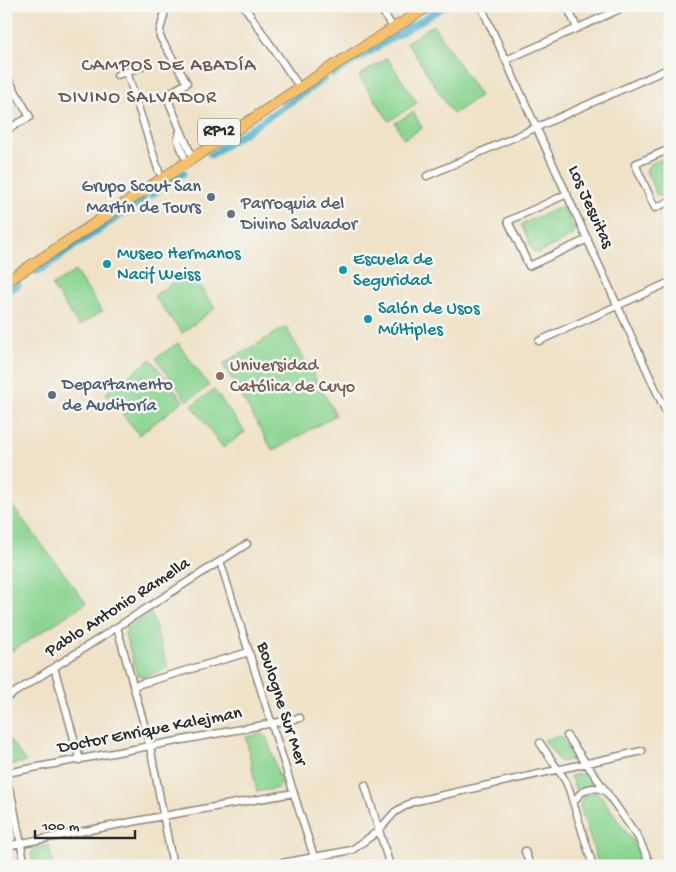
<svg xmlns="http://www.w3.org/2000/svg" width="676" height="872" font-family="'Gochi Hand',sans-serif">
	<style>
		.green { fill: #8bd591; stroke: #5b805e }
		.lines { fill: none; stroke-linecap: round; stroke-linejoin: round }
		.canal { stroke: #4db1cc; stroke-width: 7 }
		.minor-casing { stroke: #8d8679; stroke-width: 9 }
		.primary-casing { stroke: #8d8679; stroke-width: 12 }
		.minor { stroke: #fff; stroke-width: 6 }
		.primary { stroke: #f6c06b; stroke-width: 10 }
		.service-dot { fill: #5c6f8a; stroke: #f6f6f2; stroke-width: 2 }
		.worship-dot { fill: #6b7280; stroke: #f6f6f2; stroke-width: 2 }
		.culture-dot { fill: #0f9aa8; stroke: #f6f6f2; stroke-width: 2 }
		.education-dot { fill: #8d6e63; stroke: #f6f6f2; stroke-width: 2 }
		.labels { text-anchor: middle; dominant-baseline: central; stroke-width: 5; stroke-linejoin: round; paint-order: stroke }
		.shield { fill: #f6f6f2; stroke: #686867; stroke-width: 1 }
		.shield-label { font-size: 16px; font-weight: bold; fill: #2b2b2b }
		.service-label { font-size: 18px; fill: #4e5e75; stroke: #f6f6f2; text-anchor: end }
		.worship-label { font-size: 18px; fill: #5b616d; stroke: #f6f6f2; text-anchor: start }
		.street-label { font-size: 18px; fill: #2b2b2b; stroke: #f6f6f2 }
		.culture-label { font-size: 18px; fill: #0d838f; stroke: #f6f6f2; text-anchor: start }
		.education-label { font-size: 18px; fill: #785e54; stroke: #f6f6f2; text-anchor: start }
		.neighbourhood-label { font-size: 19px; letter-spacing: 1px; fill: #6e5854; stroke: #f6f6f2 }
	</style>
	<rect width="100%" height="100%" fill="#f6f6f2"/>
	<filter id="ink" filterUnits="userSpaceOnUse"><feTurbulence type="fractalNoise" baseFrequency=".02" numOctaves="2"/><feDisplacementMap in="SourceGraphic" scale="10" xChannelSelector="R" yChannelSelector="G"/><feConvolveMatrix kernelMatrix="1 2 1 2 8 2 1 2 1" color-interpolation-filters="sRGB"/></filter>
	<filter id="wash" filterUnits="userSpaceOnUse"><feTurbulence type="fractalNoise" baseFrequency=".0096" numOctaves="4" result="noise"/><feDisplacementMap in="SourceGraphic" scale="20" xChannelSelector="R" yChannelSelector="G"/><feGaussianBlur stdDeviation="1.12" result="paint"/><feColorMatrix in="noise" values="0 0 0 0 0 0 0 0 0 0 0 0 0 0 0 0 0 1.4 0 .05"/><feComposite in="paint" operator="in"/></filter>
	<g filter="url(#wash)">
		<rect width="100%" height="100%" fill="#efe2c7"/>
		<path class="green" d="M433,25L480,96L453,114L407,42Z
			M387,58L417,103L389,121L359,76Z
			M413,112L422,128L404,139L395,123Z
			M670,155V195L664,198L657,195L646,171L649,165Z
			M560,207L563,208L575,233L573,235L538,253L533,251L522,226V224Z
			M75,271L102,311L79,326L52,286Z
			M189,271L215,308L182,333L154,296Z
			M286,327L336,415L273,451L223,364Z
			M178,343L209,386L187,401L156,358Z
			M151,359L183,401L139,435L106,393Z
			M214,390L245,432L223,448L192,405Z
			M6,497L86,603L6,655Z
			M151,613L168,668L142,677L137,674L125,634L127,628Z
			M261,734L267,738L281,783L278,788L257,792L246,737Z
			M6,736L8,738L26,762L9,765L6,764Z
			M560,736L575,759L560,762L544,740Z
			M585,773L593,785L577,793L570,776Z
			M590,792L597,793L602,797L637,848L644,866H599L580,806L583,796Z
			M49,845L53,866H34L31,853L35,848Z"/>
		<g class="lines">
			<path class="canal" d="M333,74L445,6
				M265,119L324,79
				M211,155L260,122
				M151,195L183,173
				M76,245L143,200
				M37,272L72,248
				M6,292L18,285"/>
		</g>
	</g>
	<g filter="url(#ink)">
		<g class="lines">
			<g class="minor-casing">
				<path id="minor" d="M164,6C167,19 158,25 160,37L187,83L166,95L190,152
					M244,6L296,82
					M379,6L390,23
					M481,6L670,421
					M567,6L577,28
					M506,60L618,10L616,6
					M127,72L159,172
					M6,75L30,117L6,130
					M117,75L141,67
					M180,130L178,140L184,156
					M670,149L635,164L655,208L670,201
					M427,176L670,68
					M567,194L508,221L529,266L588,239
					M539,341L670,282
					M220,561L314,857
					M117,627L150,746L173,866
					M54,667L80,760
					M133,686L249,652
					M6,698L247,544
					M567,736L638,837L651,866
					M540,743L565,780L569,789L593,866
					M6,773L300,718
					M6,780L12,798L25,866
					M365,785L390,866
					M573,803C581,790 591,784 605,791
					M6,846L163,816L294,793
					M525,851L530,866
					M266,866L352,850L377,832L395,812L412,802L642,751"/>
			</g>
			<g class="primary-casing">
				<path id="primary" d="M6,282L325,71L429,6"/>
			</g>
			<use href="#minor" class="minor"/>
			<use href="#primary" class="primary"/>
		</g>
	</g>
	<g class="service-dot">
		<circle cx="211" cy="197" r="5"/>
		<circle cx="52" cy="395" r="5"/>
	</g>
	<circle class="worship-dot" cx="231" cy="214" r="5"/>
	<g class="culture-dot">
		<circle cx="107" cy="264" r="5"/>
		<circle cx="343" cy="270" r="5"/>
		<circle cx="368" cy="319" r="5"/>
	</g>
	<circle class="education-dot" cx="220" cy="376" r="5"/>
	<g class="labels">
		<rect class="shield" x="198" y="118.5" width="42" height="27" rx="4"/>
		<g class="shield-label">
			<text x="219" y="132">RP12</text>
		</g>
		<g class="service-label">
			<text x="201" y="187">Grupo Scout San<tspan x="201" dy="21">Martín de Tours</tspan></text>
			<text x="62" y="385" text-anchor="start">Departamento<tspan x="62" dy="21">de Auditoría</tspan></text>
		</g>
		<g class="worship-label">
			<text x="241" y="204">Parroquia del<tspan x="241" dy="21">Divino Salvador</tspan></text>
		</g>
		<g class="street-label">
			<text transform="translate(590 207) rotate(66)">Los Jesuitas</text>
			<text transform="translate(118 608) rotate(-33)">Pablo Antonio Ramella</text>
			<text transform="translate(281 704) rotate(72)">Boulogne Sur Mer</text>
			<text transform="translate(150 731) rotate(-11)">Doctor Enrique Kalejman</text>
		</g>
		<g class="culture-label">
			<text x="117" y="254">Museo Hermanos<tspan x="117" dy="21">Nacif Weiss</tspan></text>
			<text x="353" y="260">Escuela de<tspan x="353" dy="21">Seguridad</tspan></text>
			<text x="378" y="309">Salón de Usos<tspan x="378" dy="21">Múltiples</tspan></text>
		</g>
		<g class="education-label">
			<text x="230" y="366">Universidad<tspan x="230" dy="21">Católica de Cuyo</tspan></text>
		</g>
		<g class="neighbourhood-label">
			<text x="169" y="66">CAMPOS DE ABADÍA</text>
			<text x="138" y="98">DIVINO SALVADOR</text>
		</g>
	</g>
	<rect width="676" height="872" fill="none" stroke="#f6f6f2" stroke-width="25"/>
	<path d="M35 830v8h100v-8" fill="none" stroke="#2b2b2b" stroke-width="2.5"/>
	<text x="42" y="830" font-size="15" fill="#2b2b2b" stroke="#f6f6f2" stroke-width="4" paint-order="stroke">100 m</text>
</svg>
